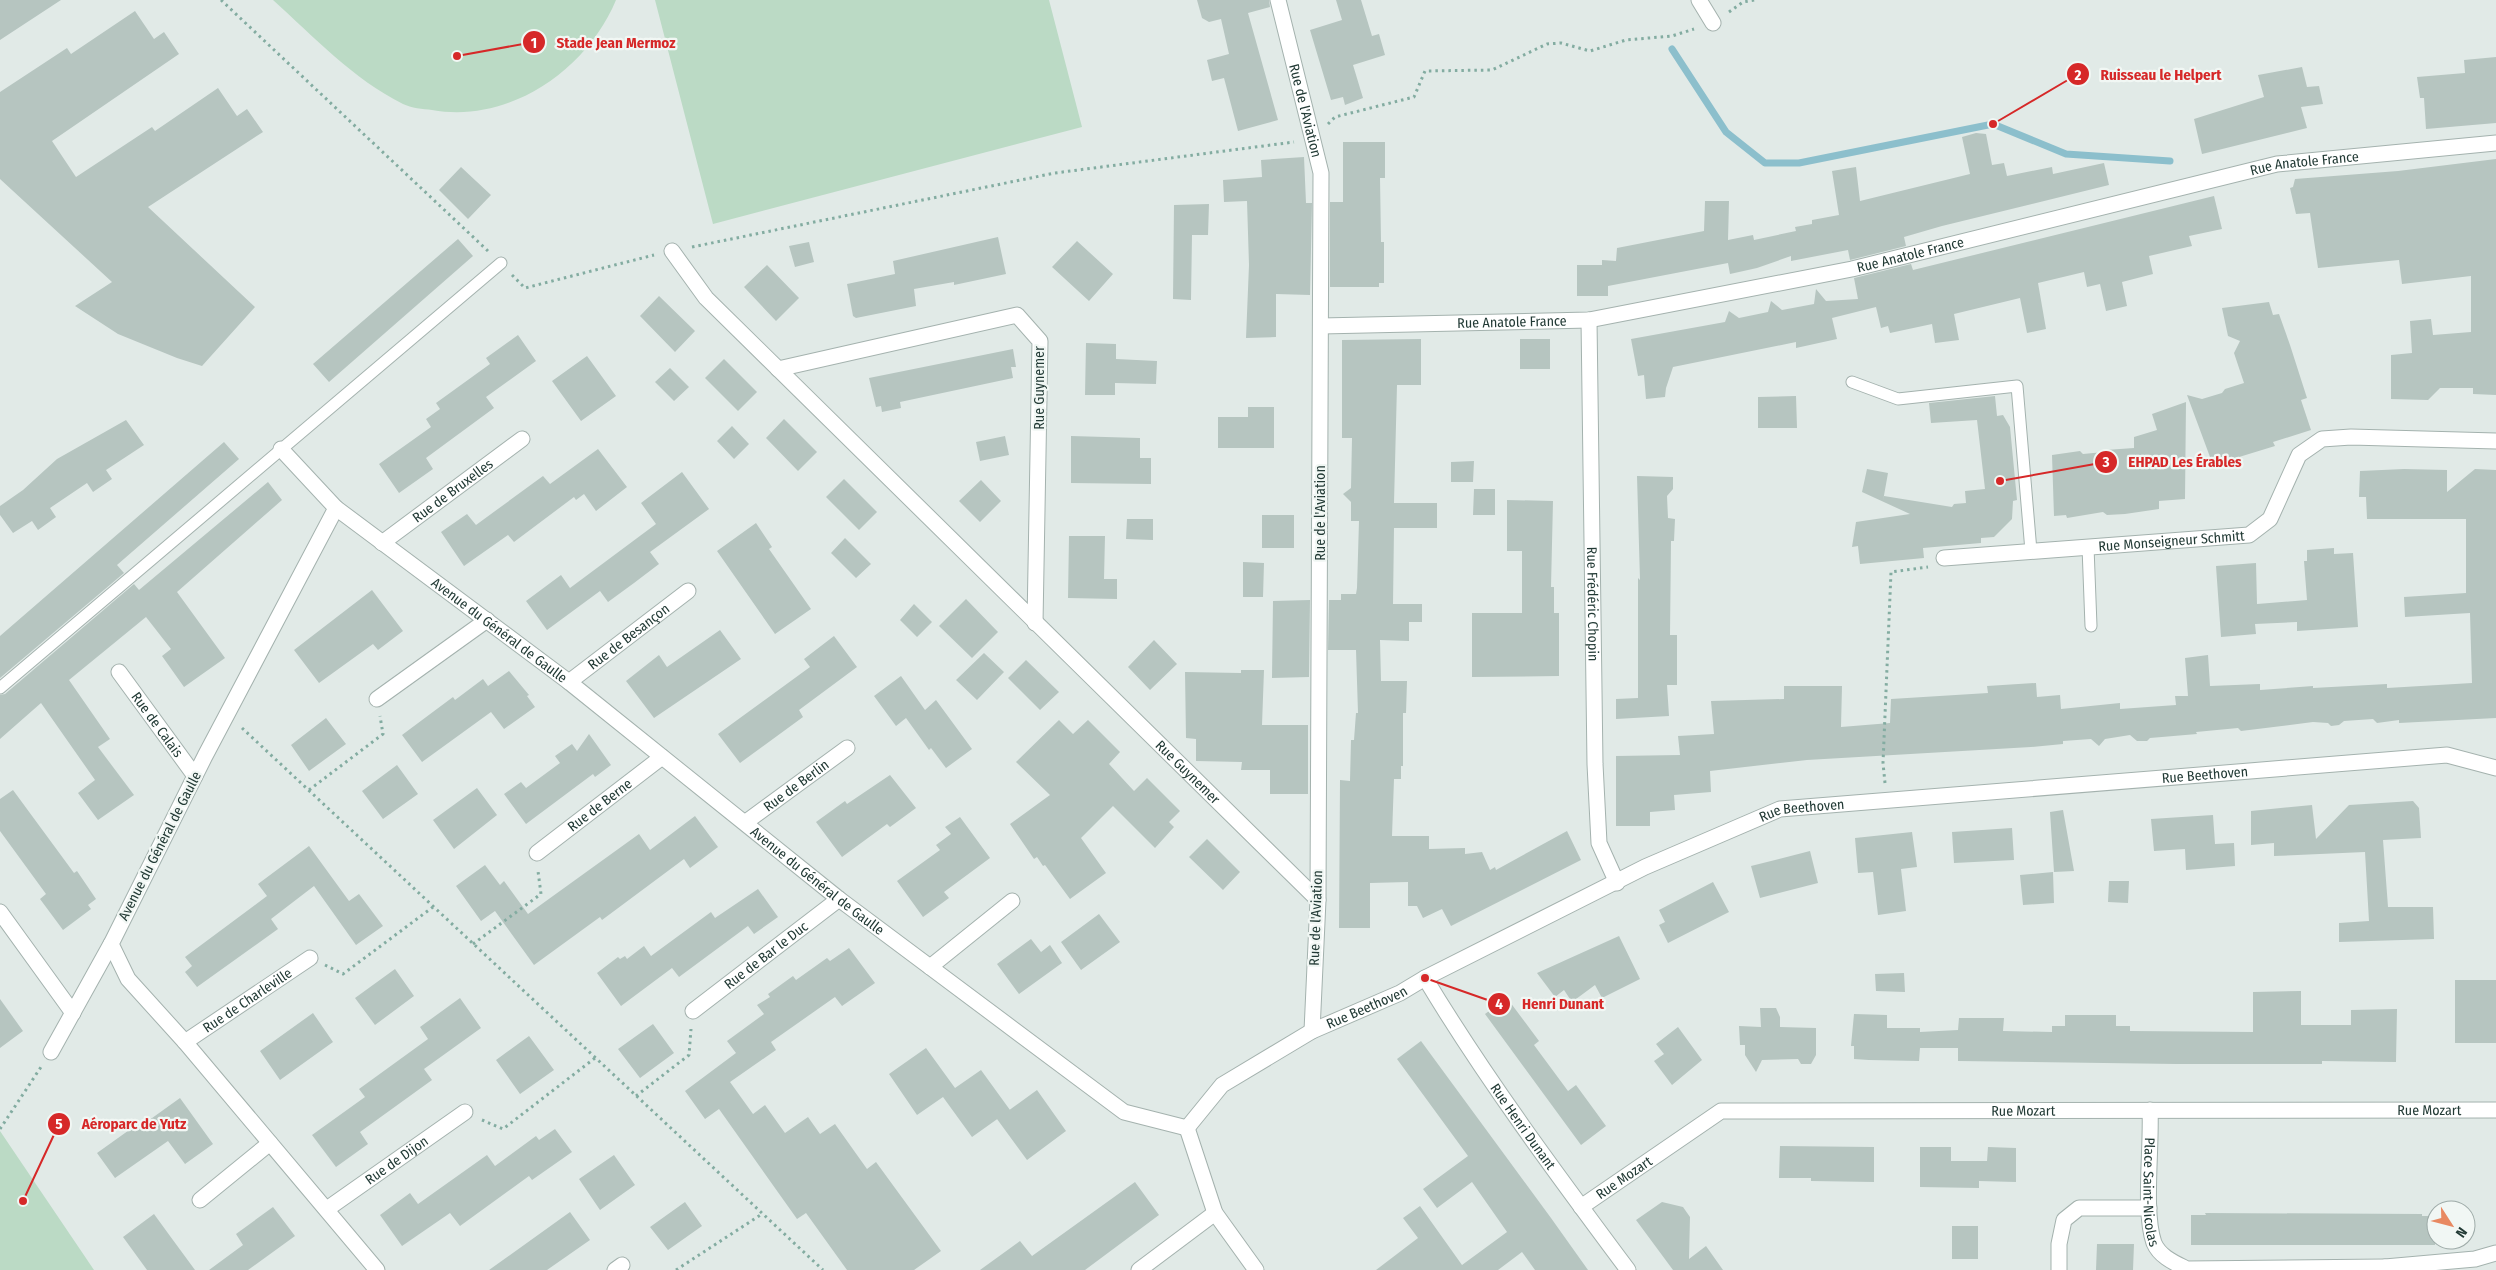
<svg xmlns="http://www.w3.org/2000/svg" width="2496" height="1270" font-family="'Fira Sans Condensed',sans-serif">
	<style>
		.green { fill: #bbdac5 }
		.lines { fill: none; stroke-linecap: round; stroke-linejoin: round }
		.stream { stroke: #8cbfcc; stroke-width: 7 }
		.building { fill: #b6c5c0 }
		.service-casing { stroke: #a4b2ae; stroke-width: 13 }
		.minor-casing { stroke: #a4b2ae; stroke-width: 17 }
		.path { stroke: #83aca1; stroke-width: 3; stroke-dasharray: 2.5 4; stroke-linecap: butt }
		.service { stroke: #fff; stroke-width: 11 }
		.minor { stroke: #fff; stroke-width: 15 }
		.labels { text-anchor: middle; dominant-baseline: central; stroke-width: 4.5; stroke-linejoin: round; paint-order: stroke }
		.street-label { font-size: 14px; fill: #223a35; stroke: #f1f7f4 }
		.leader { fill: none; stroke: #d62828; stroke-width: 2 }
		.callout-dot { fill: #d62828; stroke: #f1f7f4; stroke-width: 2 }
		.mark-label { font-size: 15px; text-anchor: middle; font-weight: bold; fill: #fff }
		.callout-label { font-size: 15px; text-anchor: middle; font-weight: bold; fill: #d62828; stroke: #f1f7f4; stroke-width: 4.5; stroke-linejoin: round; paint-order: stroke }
	</style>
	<rect width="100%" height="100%" fill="#e1eae7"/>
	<path class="green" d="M273,0H616C587,70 509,124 432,110C423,109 411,108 403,104C353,79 314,37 273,0Z
		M655,0H1049L1082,127L713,224Z
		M0,1131L94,1270H0Z"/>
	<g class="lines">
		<path class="stream" d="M1672,49L1726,132L1765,163H1799L1993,124L2066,154L2170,161"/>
	</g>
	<path class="building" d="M0,0H61L0,40Z
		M1197,0H1269L1270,7L1248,13L1278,120L1238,131L1224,78L1212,81L1207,60L1229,54L1221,19L1209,22L1202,18Z
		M1336,0H1361L1372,36L1379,34L1385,55L1353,65L1363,98L1345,105L1343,97L1331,100L1310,30L1342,20Z
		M135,11L154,39L164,32L179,54L52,141L76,177L152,127L155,131L218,88L237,116L247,109L263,132L148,207L255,307L202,366L177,358L118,334L75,306L112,282L0,179V92L67,48L71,54Z
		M2496,57V123L2426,129L2424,98H2420L2417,77L2465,73L2464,60Z
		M2302,67L2307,87L2319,86L2323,104L2301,107L2307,128L2202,154L2194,119L2264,97L2258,75Z
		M1976,133L1986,134L1992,165L2004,163L2007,176L2052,167L2053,174L2104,163L2109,185L1942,226L1904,237L1906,246L1850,260L1848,250L1791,261V256L1757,268L1730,274L1728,263L1608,286V296H1577V265H1602V260L1616,261L1617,248L1704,231L1705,201H1729L1728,240L1753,235L1754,240L1796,231L1795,227L1812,224V220L1839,215L1832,171L1856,167L1860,201L1970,174L1962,137Z
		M1343,142H1385V178H1380L1381,242H1384V283H1379V287H1330V202H1343Z
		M1304,157L1306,203H1312L1310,295L1276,294V337L1246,338L1249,265L1247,201L1224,202L1223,180L1262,177L1261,160Z
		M2496,159V395L2473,394V388H2440L2428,400L2391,399V355L2412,353L2410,321L2431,319L2433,335L2471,332V276L2402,284L2399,260L2318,268L2310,213L2296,214L2290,188L2293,187L2295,179L2398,171Z
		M461,167L491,195L468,219L439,190Z
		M2214,196L2222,229L2189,236L2192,246L2149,256L2153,274L2122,282L2127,306L2106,311L2100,284L2087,287L2084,272L2038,283L2046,329L2027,333L2020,298L1954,314L1959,340L1935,343L1932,324L1890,333L1888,326L1881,328L1876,307L1832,318L1837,339L1796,348V342L1673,367L1666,388L1665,397L1646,399L1644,375L1638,376L1631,339L1725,322L1729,311L1739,318L1768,312L1771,301L1782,310L1814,304L1816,289L1826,301L1858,299L1854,278L1911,264L1913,270Z
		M1209,204L1208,235H1192L1191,300L1173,299L1174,205Z
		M998,237L1006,274L954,285V282L914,289L916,306L856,318L853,316L847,284L895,274L893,261Z
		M458,239L473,256L329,382L313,364Z
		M1077,241L1113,274L1089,301L1052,267Z
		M809,242L814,262L795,267L789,246Z
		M767,265L799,298L776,321L744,287Z
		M659,296L695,331L675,352L640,316Z
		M2269,302L2273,315L2279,314L2290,345L2307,398L2301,400L2311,430L2273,442L2275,446L2213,465L2187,395L2202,399L2222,393L2225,389L2244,383L2234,353L2240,341L2228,336L2222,308Z
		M518,335L536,361L486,397L494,408L426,458L433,469L399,493L379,464L431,427L426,419L440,409L436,403L490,364L486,358Z
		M1421,339V385H1397L1394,503H1437V528H1394L1393,604H1422V622H1409V641L1380,640L1381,681H1407L1406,713H1403V766H1401V779H1394L1392,836H1429V849L1465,848V854L1482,852L1490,870L1495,867L1496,870L1567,831L1581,860L1451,926L1442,909L1423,918L1417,906H1408V882L1370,883V928H1339L1340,780L1350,781L1351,740H1354L1356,713H1358L1356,650H1328L1329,600H1341V594H1356L1357,588L1359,521H1351V502L1343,494L1351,488L1352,438H1342V340Z
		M1520,339H1550V369H1520Z
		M1086,343L1116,344V359L1157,361L1156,384L1115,383V395H1085Z
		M1013,349L1016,367H1011L1013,378L900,402L901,408L882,412L881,406L876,407L869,378Z
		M587,356L616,396L581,421L552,381Z
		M724,359L757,392L738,411L705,378Z
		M670,368L689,387L674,401L655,382Z
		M1796,396L1797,428H1758V397Z
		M1995,396L1997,416L2003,415L2010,427L2017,500L2013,501L2012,519L1994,537L1981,538V543L1923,548L1924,558L1860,564L1858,546L1852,547L1856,522L1910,514L1862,492L1867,469L1888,473L1883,501L1884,496L1952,507L1954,504L1966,503L1965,491L1985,489L1977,420L1931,423L1929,403Z
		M2186,402L2185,499L2159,501V509L2125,514L2107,515L2103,512L2067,518L2066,515L2054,516L2052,455L2080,451L2083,454L2104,452L2106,450L2134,448V437L2157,430L2152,414Z
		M1248,407H1274V448H1218V417H1248Z
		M784,419L817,452L798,471L766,438Z
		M126,420L144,445L106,470L112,479L93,492L87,483L50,508L56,517L38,530L32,521L13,533L0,515V506L23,490L57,459Z
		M732,426L749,444L734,459L717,441Z
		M1005,436L1009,455L980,461L976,442Z
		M1071,436L1140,438V458H1151V484L1071,483Z
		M224,442L239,459L117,565L124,573L0,678V636Z
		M598,449L627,487L596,511L584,494L576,500L574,497L514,542L508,535L464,566L441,532L467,514L476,525L543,476L550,484Z
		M1474,461L1473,482H1451V462Z
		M2404,469L2447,470V492L2475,469L2496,470V718L2399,723V720L2377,723L2373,719L2344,721L2339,725L2331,726L2328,723L2313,722L2241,731L2238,728L2196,732L2197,734L2150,738L2147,741H2137L2130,735L2105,739L2099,746L2091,739L2063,741V744L2031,747L1807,760L1710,771L1711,792L1674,795L1675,810L1650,812V826H1616V756L1680,755L1678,736L1714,734L1711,701L1784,699V686H1842L1841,727L1890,723L1891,699L1988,693L1987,686L2036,683L2037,697L2060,695L2061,709L2120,703V709L2176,705L2175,696H2188L2185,658L2208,655L2210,686L2260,684V690L2313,686V688L2387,684V688L2472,683L2470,613L2405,617L2404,597L2466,593V519H2367L2366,497H2359L2360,471Z
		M682,472L709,509L650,552L659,564L634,583L608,602L600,591L547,630L526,601L561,575L570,588L656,524L641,503Z
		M1637,476L1673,477V489L1667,496L1668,518L1675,519L1674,541H1671L1670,635H1677V685H1667L1669,716L1616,719V699L1638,698V578L1640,580Z
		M844,479L877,512L859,530L826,497Z
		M981,480L1001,501L980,522L959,501Z
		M268,482L282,500L177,592L225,658L184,687L162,656L171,649L146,617L69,680L110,739L98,747L134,795L98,820L78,793L95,780L41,703L0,739V695L5,694L134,584L139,590Z
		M1474,489H1495V515H1473Z
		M1507,500L1553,501L1551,587H1554V613H1559V676L1472,677V613H1522V551H1507Z
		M1262,515H1294V548H1262Z
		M1127,519H1153V540L1126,539Z
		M756,523L772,547L769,549L811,609L775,634L717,551Z
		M1069,536H1105L1104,579H1117V599L1068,598Z
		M845,538L871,564L856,578L831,553Z
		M2334,548V554L2353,553L2358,627L2297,631V622L2255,624L2256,634L2221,637L2216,566L2256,563L2257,604L2307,600L2304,561H2307V550Z
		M1243,562L1264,563L1263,597H1243Z
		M372,590L403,631L378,650L373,644L319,683L294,650Z
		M966,599L998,632L972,658L939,626Z
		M1310,600L1309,677L1272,678L1273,601Z
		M914,604L932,622L917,637L900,620Z
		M720,630L741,659L654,718L626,681L659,655L667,667Z
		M834,636L857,667L799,710L803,717L740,763L718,734L810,667L804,659Z
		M1154,640L1177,664L1150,690L1128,667Z
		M984,653L1004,672L977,700L956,680Z
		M1026,660L1059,692L1040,710L1008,678Z
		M1241,670H1264L1262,725H1308V794H1270V770H1241L1242,762L1196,761V739L1186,738L1185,672L1241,673Z
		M509,671L529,695L527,696L535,707L504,729L491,712L422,762L402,735L453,697L455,700L483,679L488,686Z
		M901,676L925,710L936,700L972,749L946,768L931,748L929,750L906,718L896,726L874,696Z
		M326,718L346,744L309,771L291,745Z
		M1059,720L1073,734L1088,720L1120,752L1109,764L1134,791L1147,778L1180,811L1169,822L1174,827L1155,848L1113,806L1081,838L1106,873L1070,899L1045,865L1043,866L1037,857L1034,859L1010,824L1050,795L1016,762Z
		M589,734L611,765L595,777L593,774L526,824L504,794L521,782L526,788L560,763L555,756L572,744L577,751Z
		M397,765L418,794L383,819L362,791Z
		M890,775L916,808L890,827L887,824L842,857L816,822L845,801L847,804Z
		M477,788L497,815L454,849L433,820Z
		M13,790L74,873L77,871L96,899L88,905L91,909L63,930L40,899L46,894L0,831V799Z
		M2413,801L2419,808L2421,838L2383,840L2388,907H2433L2434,939L2339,942V923L2369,921L2365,852L2274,856V843L2251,845V811L2312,805L2316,839L2349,805Z
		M2063,810L2074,871L2054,872L2050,812Z
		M2213,815L2215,844L2234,843L2235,866L2186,870L2185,849L2154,851L2151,819Z
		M695,816L718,847L690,868L684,859L602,920L600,917L534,965L495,911L481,921L456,886L485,865L500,885L504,881L528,914L639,834L650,850Z
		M960,817L990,858L944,892L949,898L923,917L897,881L940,850L936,845L951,834L945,827Z
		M2012,828L2014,860L1954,863L1952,832Z
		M1912,832L1917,867L1901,869L1906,911L1878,915L1873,872L1858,873L1855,838Z
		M1207,839L1240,872L1223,890L1189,857Z
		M309,846L349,901L359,894L383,926L356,945L314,886L271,919L278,929L197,987L185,972L192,966L185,957L267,896L258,884Z
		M1810,851L1818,883L1760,898L1751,866Z
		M2053,872L2054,903L2023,905L2020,875Z
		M2109,881H2129L2128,903L2108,902Z
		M1713,882L1729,912L1668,943L1659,925L1665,922L1659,910Z
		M758,889L778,917L754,934L748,926L679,977L672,968L621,1006L597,973L618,957L620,959L625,956L627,959L644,946L651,956L711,912L715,918Z
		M1099,914L1120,942L1081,970L1061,942Z
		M1619,936L1640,979L1602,998L1595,985L1572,1002L1564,990L1555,997L1537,973Z
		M1031,939L1041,952L1050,945L1062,963L1019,994L997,964Z
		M849,948L875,983L842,1006L835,997L771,1042L776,1050L730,1082L753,1114L765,1105L785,1133L808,1117L820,1134L835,1124L867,1169L876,1162L941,1251L914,1270H847L806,1213L797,1219L719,1109L705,1119L685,1091L736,1053L727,1041L764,1014L757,1005L770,997L768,994L793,976L796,980L827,958L830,961Z
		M395,969L414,996L375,1025L355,998Z
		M1904,973L1905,992L1876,991L1875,974Z
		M2455,980H2496V1043H2455Z
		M2301,991V1025H2351V1010L2397,1009L2396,1062L2322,1061V1064H2176L1958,1061V1048H1920L1919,1061L1869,1060L1854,1059V1046H1851L1854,1014L1887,1015V1028H1920V1032L1958,1030L1959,1018H2004L2003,1031L2052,1032V1026H2065V1015H2116V1026H2130V1031L2253,1032V992Z
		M460,998L481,1028L424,1069L432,1080L360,1132L368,1144L336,1167L312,1135L365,1097L359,1089L428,1039L420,1027Z
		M1507,998L1539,1041L1534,1045L1568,1091L1576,1085L1606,1126L1581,1145L1485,1014Z
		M0,999L23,1031L0,1048Z
		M1760,1008H1776L1780,1017V1027L1816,1028V1055L1811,1064H1801L1798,1059L1762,1060L1756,1072L1745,1055V1045H1740L1739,1026L1761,1027Z
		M313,1013L333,1042L280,1080L260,1051Z
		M653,1024L674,1053L640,1078L618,1049Z
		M1678,1027L1702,1060L1672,1085L1654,1061L1664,1054L1656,1044Z
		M529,1036L554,1070L520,1094L496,1060Z
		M1421,1041L1551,1218L1588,1270H1535L1522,1252L1498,1270H1376L1418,1238L1403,1218L1420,1206L1462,1265L1507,1232L1472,1182L1437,1208L1423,1189L1468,1156L1397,1059Z
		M926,1048L955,1088L981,1070L1010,1110L972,1137L943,1097L917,1115L889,1074Z
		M1037,1090L1066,1131L1027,1160L997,1119Z
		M180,1098L213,1144L185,1164L168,1141L115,1178L97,1153L132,1128L134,1131Z
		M555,1129L572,1152L532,1180L529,1176L460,1226L450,1213L402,1246L380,1215L410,1193L418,1204L487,1155L495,1166L536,1136L539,1140Z
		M1780,1146L1874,1147V1182L1811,1181V1178H1779Z
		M1920,1147H1951V1161H1987L1988,1147L2016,1148V1182L1979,1181V1188L1920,1187Z
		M614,1155L635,1185L600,1210L579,1179Z
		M1135,1182L1159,1215L1085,1270H980L1020,1241L1032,1256Z
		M685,1202L702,1226L668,1250L650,1227Z
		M1662,1202L1683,1207L1690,1217L1689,1259L1706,1246L1723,1270H1673L1636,1220Z
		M273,1207L295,1236L248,1270H209L243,1245L236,1234Z
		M570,1212L590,1240L547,1270H489Z
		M2205,1213L2422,1214V1216H2436L2435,1245H2191V1215H2206Z
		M154,1214L170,1236L195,1270H147L123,1237Z
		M1952,1226H1978V1259H1952Z
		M2097,1244H2134L2133,1270H2096Z"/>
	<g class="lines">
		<g class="service-casing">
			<path id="service" d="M1852,382L1898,399L2017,386L2031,551
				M2088,547L2091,626
				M0,688L501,263"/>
		</g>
		<g class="minor-casing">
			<g id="minor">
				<path id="s1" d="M1278,0L1321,173L1318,900L1312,1031"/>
				<path d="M1699,0L1713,23"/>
				<path id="s2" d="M672,251L706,298L1318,900"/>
				<path id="s3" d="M1589,320L1595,764L1599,843L1617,883"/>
				<path id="s4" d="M1321,326L1589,320L1852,269L2277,164L2496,143"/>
				<path d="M778,369L1017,315L1040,341L1035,623"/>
				<path d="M281,449L336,508L205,756L111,944L128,979L185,1042L377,1270"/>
				<path id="s5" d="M336,508L569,682L839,899L1124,1112L1187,1128"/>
				<path id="s6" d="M382,543L522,439"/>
				<path id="s7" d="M1944,558L2249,535L2270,519L2299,455L2322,439L2351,437L2496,441"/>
				<path id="s8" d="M119,672L195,776"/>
				<path id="s9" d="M569,682L688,591"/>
				<path d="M377,699L487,620"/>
				<path id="s10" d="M746,822L847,748"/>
				<path id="s11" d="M537,853L662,757"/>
				<path d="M0,912L73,1013"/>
				<path d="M930,967L1012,901"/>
				<path id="s12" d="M1425,978C1485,1078 1558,1176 1628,1270"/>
				<path id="s13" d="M693,1011L839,899"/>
				<path id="s14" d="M185,1042L310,958"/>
				<path d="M51,1052L111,944"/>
				<path id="s15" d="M2150,1110C2152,1146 2143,1212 2154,1243C2160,1257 2175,1263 2187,1269L2385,1267"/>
				<path id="s16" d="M1187,1128L1222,1085L1312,1031L1400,993L1425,978L1645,867L1780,809L2447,755L2496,768"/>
				<path d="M1187,1128L1215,1213L1256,1270"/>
				<path d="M200,1200L270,1143"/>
				<path id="s17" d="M1581,1207L1721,1111L2496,1110"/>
				<path id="s18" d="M327,1209L465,1112"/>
				<path d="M615,1270L622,1265"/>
				<path d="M1139,1270L1215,1213"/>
				<path d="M2059,1270V1244L2064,1220L2079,1208H2149"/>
				<path d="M2385,1270V1267L2475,1259L2496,1253"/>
			</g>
		</g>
		<path class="path" d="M221,0L488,251
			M1729,12L1743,2L1755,0
			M1328,124L1335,117L1414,97L1425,71L1492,70L1547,44L1561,43L1590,51L1626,40L1672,36L1694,29
			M692,247L1055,173L1294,142
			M512,275L525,288L654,255
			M242,728L823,1270
			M1885,783L1883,763L1891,572L1928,567
			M309,790L383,734L380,716
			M473,944L541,894L538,871
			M325,965L343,974L433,907
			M636,1096L689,1055L691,1029
			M482,1120L503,1129L595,1058
			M0,1129L41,1067
			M676,1270L762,1214"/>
		<use href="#service" class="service"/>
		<use href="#minor" class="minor"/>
	</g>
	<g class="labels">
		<g class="street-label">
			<text stroke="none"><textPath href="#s1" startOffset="114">Rue de l'Aviation</textPath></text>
			<text stroke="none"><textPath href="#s4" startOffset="1001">Rue Anatole France</textPath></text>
			<text stroke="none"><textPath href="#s4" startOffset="596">Rue Anatole France</textPath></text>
			<text stroke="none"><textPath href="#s4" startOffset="191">Rue Anatole France</textPath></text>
			<text transform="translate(1039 388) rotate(-90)">Rue Guynemer</text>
			<text stroke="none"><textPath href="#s6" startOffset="88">Rue de Bruxelles</textPath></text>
			<text transform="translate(1320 513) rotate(-90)">Rue de l'Aviation</text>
			<text stroke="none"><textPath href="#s7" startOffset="228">Rue Monseigneur Schmitt</textPath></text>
			<text stroke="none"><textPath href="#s3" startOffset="284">Rue Frédéric Chopin</textPath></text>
			<text stroke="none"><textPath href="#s5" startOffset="204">Avenue du Général de Gaulle</textPath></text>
			<text stroke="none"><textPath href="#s9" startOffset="75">Rue de Besançon</textPath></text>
			<text stroke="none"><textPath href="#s8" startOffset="65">Rue de Calais</textPath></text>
			<text stroke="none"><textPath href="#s2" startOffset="734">Rue Guynemer</textPath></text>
			<text stroke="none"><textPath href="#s16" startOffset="1105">Rue Beethoven</textPath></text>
			<text stroke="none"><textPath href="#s10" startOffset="62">Rue de Berlin</textPath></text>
			<text stroke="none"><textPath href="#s11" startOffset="79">Rue de Berne</textPath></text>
			<text stroke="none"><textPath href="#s16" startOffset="700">Rue Beethoven</textPath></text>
			<text transform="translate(160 846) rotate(-63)">Avenue du Général de Gaulle</text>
			<text stroke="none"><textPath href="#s5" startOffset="609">Avenue du Général de Gaulle</textPath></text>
			<text transform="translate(1316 918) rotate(-88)">Rue de l'Aviation</text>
			<text stroke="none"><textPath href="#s13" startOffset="92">Rue de Bar le Duc</textPath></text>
			<text stroke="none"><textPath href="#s14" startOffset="75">Rue de Charleville</textPath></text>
			<text stroke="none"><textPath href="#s16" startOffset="220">Rue Beethoven</textPath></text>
			<text stroke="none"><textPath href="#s17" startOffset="878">Rue Mozart</textPath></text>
			<text stroke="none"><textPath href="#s17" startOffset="472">Rue Mozart</textPath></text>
			<text stroke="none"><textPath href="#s12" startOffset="178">Rue Henri Dunant</textPath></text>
			<text stroke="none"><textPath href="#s18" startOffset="85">Rue de Dijon</textPath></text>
			<text stroke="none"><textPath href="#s17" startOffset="52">Rue Mozart</textPath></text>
			<text stroke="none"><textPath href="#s15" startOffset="82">Place Saint-Nicolas</textPath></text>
		</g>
	</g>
	<path class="leader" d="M457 56L534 42M1993 124L2078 74M2000 481L2106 462M1425 978L1499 1004M23 1201L59 1124"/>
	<g class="callout-dot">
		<circle cx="457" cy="56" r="5"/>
		<circle cx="1993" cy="124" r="5"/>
		<circle cx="2000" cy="481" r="5"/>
		<circle cx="1425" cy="978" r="5"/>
		<circle cx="23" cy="1201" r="5"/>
		<circle cx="534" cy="42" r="12"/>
		<circle cx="2078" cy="74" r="12"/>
		<circle cx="2106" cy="462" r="12"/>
		<circle cx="1499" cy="1004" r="12"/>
		<circle cx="59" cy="1124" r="12"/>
	</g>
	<g class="mark-label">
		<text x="534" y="48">1</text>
		<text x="2078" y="80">2</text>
		<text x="2106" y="467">3</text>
		<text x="1499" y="1009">4</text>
		<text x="59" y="1129">5</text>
	</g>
	<g class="callout-label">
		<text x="616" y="48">Stade Jean Mermoz</text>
		<text x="2161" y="80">Ruisseau le Helpert</text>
		<text x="2185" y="467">EHPAD Les Érables</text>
		<text x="1563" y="1009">Henri Dunant</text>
		<text x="134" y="1129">Aéroparc de Yutz</text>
	</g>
	<g transform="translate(2451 1225) rotate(126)"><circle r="24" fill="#f1f7f4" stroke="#9eaba8"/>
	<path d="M0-4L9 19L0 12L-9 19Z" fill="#e88961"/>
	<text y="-8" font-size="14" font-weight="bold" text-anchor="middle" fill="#223a35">N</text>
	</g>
</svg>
